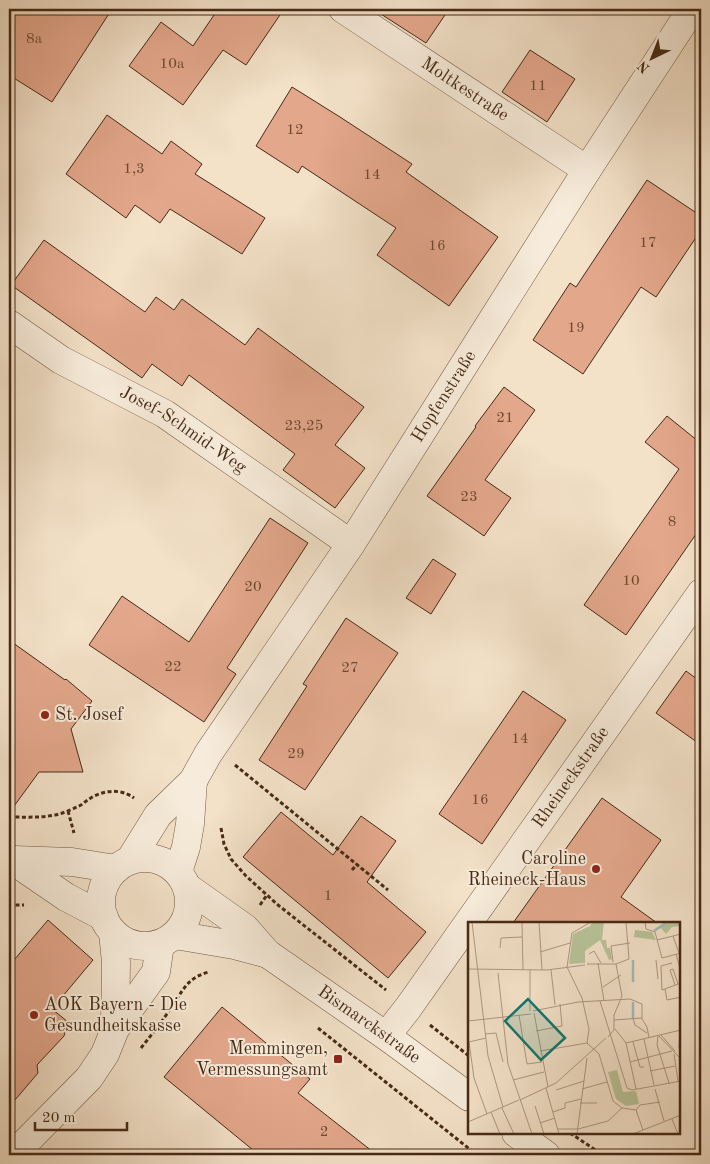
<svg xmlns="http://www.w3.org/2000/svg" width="710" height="1164" font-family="'Old Standard TT',serif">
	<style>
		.building { fill: #e3a78b; stroke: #472a15 }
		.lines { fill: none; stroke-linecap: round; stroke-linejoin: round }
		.minor-casing { stroke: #725842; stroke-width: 29 }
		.path { stroke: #472a15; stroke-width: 3; stroke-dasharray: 4 2.5; stroke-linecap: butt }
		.minor { stroke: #f7ecdb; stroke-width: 28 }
		.poi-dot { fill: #8f2418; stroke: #f7ecdb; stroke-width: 2 }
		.labels { text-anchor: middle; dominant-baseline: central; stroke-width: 4; stroke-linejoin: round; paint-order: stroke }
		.number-label { font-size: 15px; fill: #6e4932 }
		.street-label { font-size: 18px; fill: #472a15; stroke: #f7ecdb }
		.poi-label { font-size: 18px; fill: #472a15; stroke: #f7ecdb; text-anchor: start }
		.inset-river { fill: none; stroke: #9fbbbf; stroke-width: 2.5 }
		.inset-road { fill: none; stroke: #ae9880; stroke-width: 1 }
		.view { fill: #0f766e; fill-opacity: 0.15; stroke: #0f766e; stroke-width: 2.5 }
		.inset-edge { fill: none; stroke: #472a15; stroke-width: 2.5 }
	</style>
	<rect width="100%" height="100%" fill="#f3e1c8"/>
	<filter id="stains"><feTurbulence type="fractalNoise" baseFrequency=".004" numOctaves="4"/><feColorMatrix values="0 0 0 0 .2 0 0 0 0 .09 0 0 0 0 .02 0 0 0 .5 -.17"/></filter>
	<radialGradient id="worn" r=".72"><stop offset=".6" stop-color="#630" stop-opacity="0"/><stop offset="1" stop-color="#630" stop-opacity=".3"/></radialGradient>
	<path class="building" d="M9,9H112L52,102L9,75Z
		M218,9H284L246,65L223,50L183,105L129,66L161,22L193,46Z
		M373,9H449L426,43Z
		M530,50L575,79L547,122L502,92Z
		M292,87L340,117L412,164L406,172L498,237L449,306L377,255L396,228L302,166L298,173L256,146Z
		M107,115L162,154L171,141L202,164L195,174L265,218L242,254L170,209L160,223L135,205L126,218L66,174Z
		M647,180L701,216V230L656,297L641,287L583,374L533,340L570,283L576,287Z
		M44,240L145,312L156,297L174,310L182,299L245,345L258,328L364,407L335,445L365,468L335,508L283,470L295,454L189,375L182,386L152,364L142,378L11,285Z
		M504,387L535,410L485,480L511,498L484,536L427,496L476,427L475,426Z
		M667,416L698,441L701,437V527L626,635L584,605L679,469L645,442Z
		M270,518L308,543L227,668L236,674L204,722L89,645L122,596L189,642Z
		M433,559L456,574L431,614L406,598Z
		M346,618L398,653L305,790L259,760L307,686L303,684Z
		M9,640L65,680L66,679L92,701L71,729L83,772H39L9,813Z
		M686,671L701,682V745L656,713Z
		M523,691L566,720L482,844L439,814Z
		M602,798L661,840L621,897L657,923H513Z
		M281,812L333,855L361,816L396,841L367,882L426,932L388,978L243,857Z
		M48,920L93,960L52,1009L68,1022L64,1036L37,1065L38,1073L9,1107V966Z
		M222,1007L310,1079L298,1093L377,1155H259L164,1077Z"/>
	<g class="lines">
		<g class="minor-casing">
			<g id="minor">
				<path id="s1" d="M343,9L587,170"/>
				<path id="s2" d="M9,324L61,360L165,414L351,544"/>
				<path d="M9,858L66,897L104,917"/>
				<circle cx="145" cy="902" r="44"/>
				<path d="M13,860L72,862L116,869"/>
				<path id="s3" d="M130,860L158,815L193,781L208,754L351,544L587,170L692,9"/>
				<path d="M178,872L186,847L190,824L193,781"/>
				<path id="s4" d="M187,887L245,928L268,954L386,1036L469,1097"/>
				<path d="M113,932L116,963L115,1029"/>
				<path d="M175,935L234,945L268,954"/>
				<path id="s5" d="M386,1036L408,1008L701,593"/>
				<path d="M516,1133L546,1155"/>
				<path d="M13,1155L89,1078L105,1054L115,1029L156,972L160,944"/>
			</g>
		</g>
		<path class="path" d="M235,765L388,890
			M68,811L74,833
			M9,817C24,817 40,818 55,815C64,813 73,809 81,805C85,802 89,799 94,796C107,790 122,789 134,798
			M221,828L224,844L231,859L246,876L278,905L386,990
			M352,870L357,864
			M9,905H24
			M260,905L267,895
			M171,1001L175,1002C185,986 190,977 209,972
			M430,1025L469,1056
			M318,1028L477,1155
			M141,1048L160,1024L175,1002
			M570,1133L603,1155"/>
		<use href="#minor" class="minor"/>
	</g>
	<g class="poi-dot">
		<circle cx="45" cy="715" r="5"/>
		<circle cx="596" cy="869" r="5"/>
		<circle cx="34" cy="1015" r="5"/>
		<rect x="333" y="1054" width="10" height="10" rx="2.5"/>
	</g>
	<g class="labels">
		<g class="number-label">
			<text x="34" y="39">8a</text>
			<text x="172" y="64">10a</text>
			<text x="538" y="86">11</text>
			<text x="295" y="130">12</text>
			<text x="134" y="169">1,3</text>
			<text x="372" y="175">14</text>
			<text x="648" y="243">17</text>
			<text x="437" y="246">16</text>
			<text x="576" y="328">19</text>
			<text x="505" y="418">21</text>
			<text x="304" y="426">23,25</text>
			<text x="469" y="497">23</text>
			<text x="672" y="522">8</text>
			<text x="631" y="581">10</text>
			<text x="253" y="587">20</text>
			<text x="173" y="667">22</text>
			<text x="350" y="668">27</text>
			<text x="520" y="739">14</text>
			<text x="296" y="754">29</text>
			<text x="480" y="800">16</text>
			<text x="328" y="896">1</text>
			<text x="324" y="1132">2</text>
		</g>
		<g class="street-label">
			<text stroke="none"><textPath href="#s1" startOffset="146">Moltkestraße</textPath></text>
			<text stroke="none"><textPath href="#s3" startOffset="561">Hopfenstraße</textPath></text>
			<text stroke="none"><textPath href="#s2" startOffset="204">Josef-Schmid-Weg</textPath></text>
			<text stroke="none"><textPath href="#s5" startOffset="318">Rheineckstraße</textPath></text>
			<text stroke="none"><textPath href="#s4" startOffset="229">Bismarckstraße</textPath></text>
		</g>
		<g class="poi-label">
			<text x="55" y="715">St. Josef</text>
			<text x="586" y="859" text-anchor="end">Caroline<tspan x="586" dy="21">Rheineck-Haus</tspan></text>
			<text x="44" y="1005">AOK Bayern - Die<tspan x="44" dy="21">Gesundheitskasse</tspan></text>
			<text x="328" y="1049" text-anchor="end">Memmingen,<tspan x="328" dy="21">Vermessungsamt</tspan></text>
		</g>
	</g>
	<g transform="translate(468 922)">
		<rect width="212" height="212" fill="#f3e1c8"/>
		<path d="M124,0H136L134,18H138L139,26H142L144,37L141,38L132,18L117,29V41L101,42L105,12L122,4ZM200,0H212V4L204,5L198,12L193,6L187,8ZM167,8L184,10L188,18L166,15ZM149,148L155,170L168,169L171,182L158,184L148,177L140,150Z" fill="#b8c398"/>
		<path class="inset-river" d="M186,9L199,0M165,38V60M165,80V96"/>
		<path class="inset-road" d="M4,0L20,134L35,185M54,0L55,48M71,0L74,48M123,0L104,11L99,45L114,76L121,107L119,121L131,132L145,179L154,186L168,188M177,0L178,7L187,10L194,36L213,31M205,14L211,31M189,18L213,12M32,26L33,16L54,15M72,30L102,21M121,32L126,29L133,41M208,32L213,50M188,38L190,57M145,40L143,24L162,21M130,41L136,79M204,41L193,44L194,68L213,61M119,42H148L161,37L158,0M0,47L79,48L117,43M62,48V89M83,48L87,83M30,51L40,142L64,212M207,63L202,48L205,47L210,62M135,65L153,53M197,67L199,78L213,75M132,79L159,166L164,168L213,159M65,89L110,80L162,77L174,82V97L179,105L181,116M66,91L80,165M51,93L59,142L74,140M165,96L167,103L179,111M146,98L174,96M0,99L63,92M147,107L158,121L168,167M68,109L94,104L92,82M17,112L28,111L35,140M193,113L207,129M190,114L189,123L201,161M191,114L213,137M140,115L146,108V93L154,74L148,42M18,116L1,120L6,156L19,192M176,117L186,163M165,120L172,145H176M158,121L213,108M211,126L212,108M72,129L119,121M206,132L210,159M162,140L204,129M182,149L207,144M45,158L76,150M78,166L91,212M114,167L139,160M187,167L196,199M88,168L116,159M52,178L88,161L138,116M112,181H129M67,184L76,212M34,186L46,212M168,188L172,183L192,180M168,188L175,208M23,190L32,212M85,190L97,186V181L113,177M204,197L210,212M0,200L51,178M72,201L87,196M90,207H110M110,207L140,199L154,186M109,212L119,136M165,212L213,193"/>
		<path class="view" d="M60,77L97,116L73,138L37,99Z"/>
		<rect width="212" height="212" class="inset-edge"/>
	</g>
	<rect width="710" height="1164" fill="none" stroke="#f3e1c8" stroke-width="30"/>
	<rect x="10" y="10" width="690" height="1144" fill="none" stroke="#472a15" stroke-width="2.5"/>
	<rect x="15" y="15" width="680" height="1134" fill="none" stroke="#472a15"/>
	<g transform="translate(652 58) rotate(223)" stroke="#f7ecdb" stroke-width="4" paint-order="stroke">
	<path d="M0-4L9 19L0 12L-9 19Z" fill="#472a15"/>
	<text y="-8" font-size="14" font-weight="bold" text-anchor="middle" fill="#472a15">N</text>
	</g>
	<path d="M35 1122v8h92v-8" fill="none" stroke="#472a15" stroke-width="2.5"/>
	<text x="42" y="1122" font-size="15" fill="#472a15" stroke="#f7ecdb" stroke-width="4" paint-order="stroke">20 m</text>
	<rect width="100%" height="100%" filter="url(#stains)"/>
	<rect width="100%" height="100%" fill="url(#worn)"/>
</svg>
